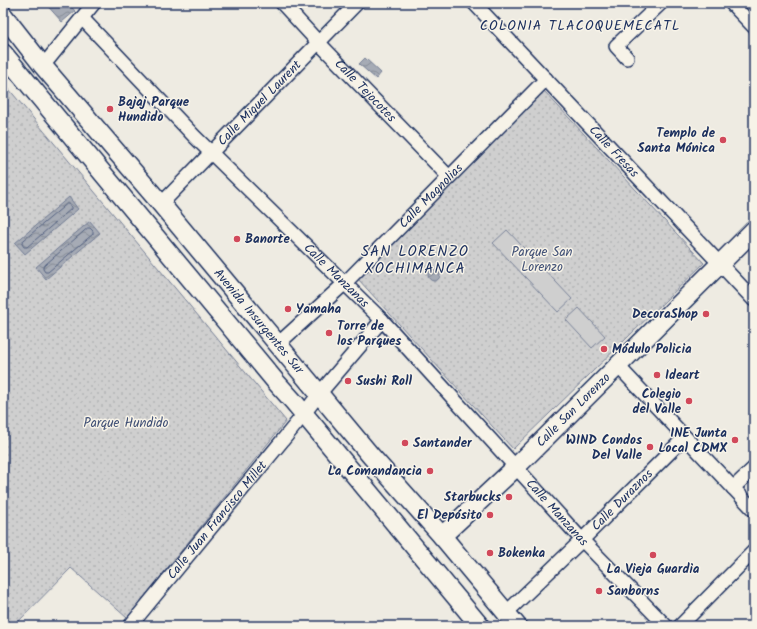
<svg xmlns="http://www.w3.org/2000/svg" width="757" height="629" font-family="Kalam,sans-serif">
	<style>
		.green { fill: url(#green-dots); stroke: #757f96 }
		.pitch { fill: #cfcfcf; stroke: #757f96 }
		.water { fill: url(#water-waves); stroke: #6e7992 }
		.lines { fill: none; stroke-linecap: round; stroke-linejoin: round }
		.shore { stroke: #536181; stroke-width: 1 }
		.street-casing { stroke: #1b2f5e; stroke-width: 16 }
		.secondary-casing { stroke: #1b2f5e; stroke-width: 21 }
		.street { stroke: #f7f3e8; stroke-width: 13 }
		.secondary { stroke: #f7f3e8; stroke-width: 18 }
		.poi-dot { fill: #d1495b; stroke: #f7f3e8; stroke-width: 1.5 }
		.labels { text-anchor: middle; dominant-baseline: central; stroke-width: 3; stroke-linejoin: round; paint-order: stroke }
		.street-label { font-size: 13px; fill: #1b2f5e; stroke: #f7f3e8 }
		.poi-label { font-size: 13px; font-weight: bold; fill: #1b2f5e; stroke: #f7f3e8; text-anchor: start }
		.park-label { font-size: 13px; fill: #3f4f75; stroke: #f7f3e8 }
		.neighbourhood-label { font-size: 14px; letter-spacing: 1px; fill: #1b2f5e; stroke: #f7f3e8 }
		.quarter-label { font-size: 15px; letter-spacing: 1px; fill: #1b2f5e; stroke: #f7f3e8 }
	</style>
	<defs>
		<pattern id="green-dots" width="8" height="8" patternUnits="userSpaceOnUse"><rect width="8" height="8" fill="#cfcfcf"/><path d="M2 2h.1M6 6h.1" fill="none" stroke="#b1b2b4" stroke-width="1.8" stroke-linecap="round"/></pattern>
		<pattern id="water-waves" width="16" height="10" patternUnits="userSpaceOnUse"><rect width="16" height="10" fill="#a6abb5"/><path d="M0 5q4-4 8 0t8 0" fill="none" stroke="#868c96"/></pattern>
	</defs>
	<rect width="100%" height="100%" fill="#eeebe2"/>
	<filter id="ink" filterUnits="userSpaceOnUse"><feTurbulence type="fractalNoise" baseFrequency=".025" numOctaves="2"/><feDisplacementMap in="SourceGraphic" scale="8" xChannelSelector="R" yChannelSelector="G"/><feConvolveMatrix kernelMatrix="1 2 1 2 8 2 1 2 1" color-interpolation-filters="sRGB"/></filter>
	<g filter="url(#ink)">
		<path class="green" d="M3,82L286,421L127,618L71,568L14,626H3Z
			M544,91L704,263L513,449L358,279Z"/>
		<path class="pitch" d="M507,230L572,299L558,312L493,243Z
			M579,308L605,336L592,348L566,320Z"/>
		<path class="water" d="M45,3H68L75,11L62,22Z
			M365,58L381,73L376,79L359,64Z
			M69,197L78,209L25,254L15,243Z
			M90,221L100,233L46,279L36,267Z
			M428 275a6 6 0 1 1 12 0a6 6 0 1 1-12 0Z"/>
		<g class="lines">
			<path class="shore" d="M67,204H69L71,207V209L27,247H24L22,244V242Z
				M88,228H90L93,231V234L48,272H45L43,269V267Z"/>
			<g class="street-casing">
				<g id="street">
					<path id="s1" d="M282,3L318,42L449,177"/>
					<path id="s2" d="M474,3L754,300"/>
					<path d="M731,3L754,27"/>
					<path id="s3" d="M82,18L195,137L382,320L582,540L666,626"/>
					<path d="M627,58L616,46L661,3"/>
					<path d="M43,66L94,3"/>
					<path id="s4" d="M161,204L357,3"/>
					<path id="s5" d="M278,344L345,283L546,79"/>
					<path d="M617,365L754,510"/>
					<path d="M733,488L754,468"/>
					<path id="s6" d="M506,613L582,540L685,437"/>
					<path id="s7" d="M130,626L296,424L319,394L382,320"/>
					<path d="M680,626L754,551"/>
				</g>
			</g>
			<g class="secondary-casing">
				<g id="secondary">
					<path id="s8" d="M3,15L43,66L161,204L371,456L442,536L517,626"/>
					<path d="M3,53L276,382L294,402L480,626"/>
					<path id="s9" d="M442,536L516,467L754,230"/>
				</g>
			</g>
			<use href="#street" class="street"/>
			<use href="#secondary" class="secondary"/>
		</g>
	</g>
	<g class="poi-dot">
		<circle cx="110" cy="109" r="4"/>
		<circle cx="723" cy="140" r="4"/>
		<circle cx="237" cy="239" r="4"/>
		<circle cx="288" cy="309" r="4"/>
		<circle cx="706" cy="314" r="4"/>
		<circle cx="329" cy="333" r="4"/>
		<circle cx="604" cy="349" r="4"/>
		<circle cx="657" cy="375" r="4"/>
		<circle cx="348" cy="381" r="4"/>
		<circle cx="689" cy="401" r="4"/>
		<circle cx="735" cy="440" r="4"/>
		<circle cx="405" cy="443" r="4"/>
		<circle cx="650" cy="447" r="4"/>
		<circle cx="430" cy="471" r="4"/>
		<circle cx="509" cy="497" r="4"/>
		<circle cx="490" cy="515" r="4"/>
		<circle cx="490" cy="553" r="4"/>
		<circle cx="653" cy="555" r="4"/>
		<circle cx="599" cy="591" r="4"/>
	</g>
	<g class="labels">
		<g class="street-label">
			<text stroke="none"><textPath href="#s1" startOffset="121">Calle Tejocotes</textPath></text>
			<text stroke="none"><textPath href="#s4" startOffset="141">Calle Miguel Laurent</textPath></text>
			<text stroke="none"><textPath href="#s2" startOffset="204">Calle Fresas</textPath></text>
			<text stroke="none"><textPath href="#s5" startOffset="213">Calle Magnolias</textPath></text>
			<text stroke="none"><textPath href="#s3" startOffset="362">Calle Manzanas</textPath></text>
			<text stroke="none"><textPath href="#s8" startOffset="399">Avenida Insurgentes Sur</textPath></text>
			<text stroke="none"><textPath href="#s9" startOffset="182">Calle San Lorenzo</textPath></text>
			<text stroke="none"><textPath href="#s6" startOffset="162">Calle Duraznos</textPath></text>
			<text stroke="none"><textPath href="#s3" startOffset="686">Calle Manzanas</textPath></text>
			<text stroke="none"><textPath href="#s7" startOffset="137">Calle Juan Francisco Millet</textPath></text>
		</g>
		<g class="poi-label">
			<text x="118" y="102">Bajaj Parque<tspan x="118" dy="15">Hundido</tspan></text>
			<text x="715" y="133" text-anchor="end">Templo de<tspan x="715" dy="15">Santa Mónica</tspan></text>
			<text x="245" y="239">Banorte</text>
			<text x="296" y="309">Yamaha</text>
			<text x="698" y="314" text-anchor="end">DecoraShop</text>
			<text x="337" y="326">Torre de<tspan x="337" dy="15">los Parques</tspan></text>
			<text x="612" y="349">Módulo Policia</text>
			<text x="665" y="375">Ideart</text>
			<text x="356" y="381">Sushi Roll</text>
			<text x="681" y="394" text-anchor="end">Colegio<tspan x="681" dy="15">del Valle</tspan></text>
			<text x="727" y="433" text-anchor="end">INE Junta<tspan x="727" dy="15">Local CDMX</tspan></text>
			<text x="642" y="440" text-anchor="end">WIND Condos<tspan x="642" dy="15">Del Valle</tspan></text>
			<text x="413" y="443">Santander</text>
			<text x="422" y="471" text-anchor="end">La Comandancia</text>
			<text x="501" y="497" text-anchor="end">Starbucks</text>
			<text x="482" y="515" text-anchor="end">El Depósito</text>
			<text x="498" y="553">Bokenka</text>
			<text x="653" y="569" text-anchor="middle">La Vieja Guardia</text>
			<text x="607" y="591">Sanborns</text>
		</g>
		<g class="park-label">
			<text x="542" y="252">Parque San<tspan x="542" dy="15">Lorenzo</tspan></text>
			<text x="126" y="423">Parque Hundido</text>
		</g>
		<g class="neighbourhood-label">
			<text x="580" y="26">COLONIA TLACOQUEMECATL</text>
		</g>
		<g class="quarter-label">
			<text x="415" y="252">SAN LORENZO<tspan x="415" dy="17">XOCHIMANCA</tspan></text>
		</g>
	</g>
	<rect width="757" height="629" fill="none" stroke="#f7f3e8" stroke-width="16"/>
	<rect x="8" y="8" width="741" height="613" fill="none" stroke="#1b2f5e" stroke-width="1.5" filter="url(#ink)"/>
</svg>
